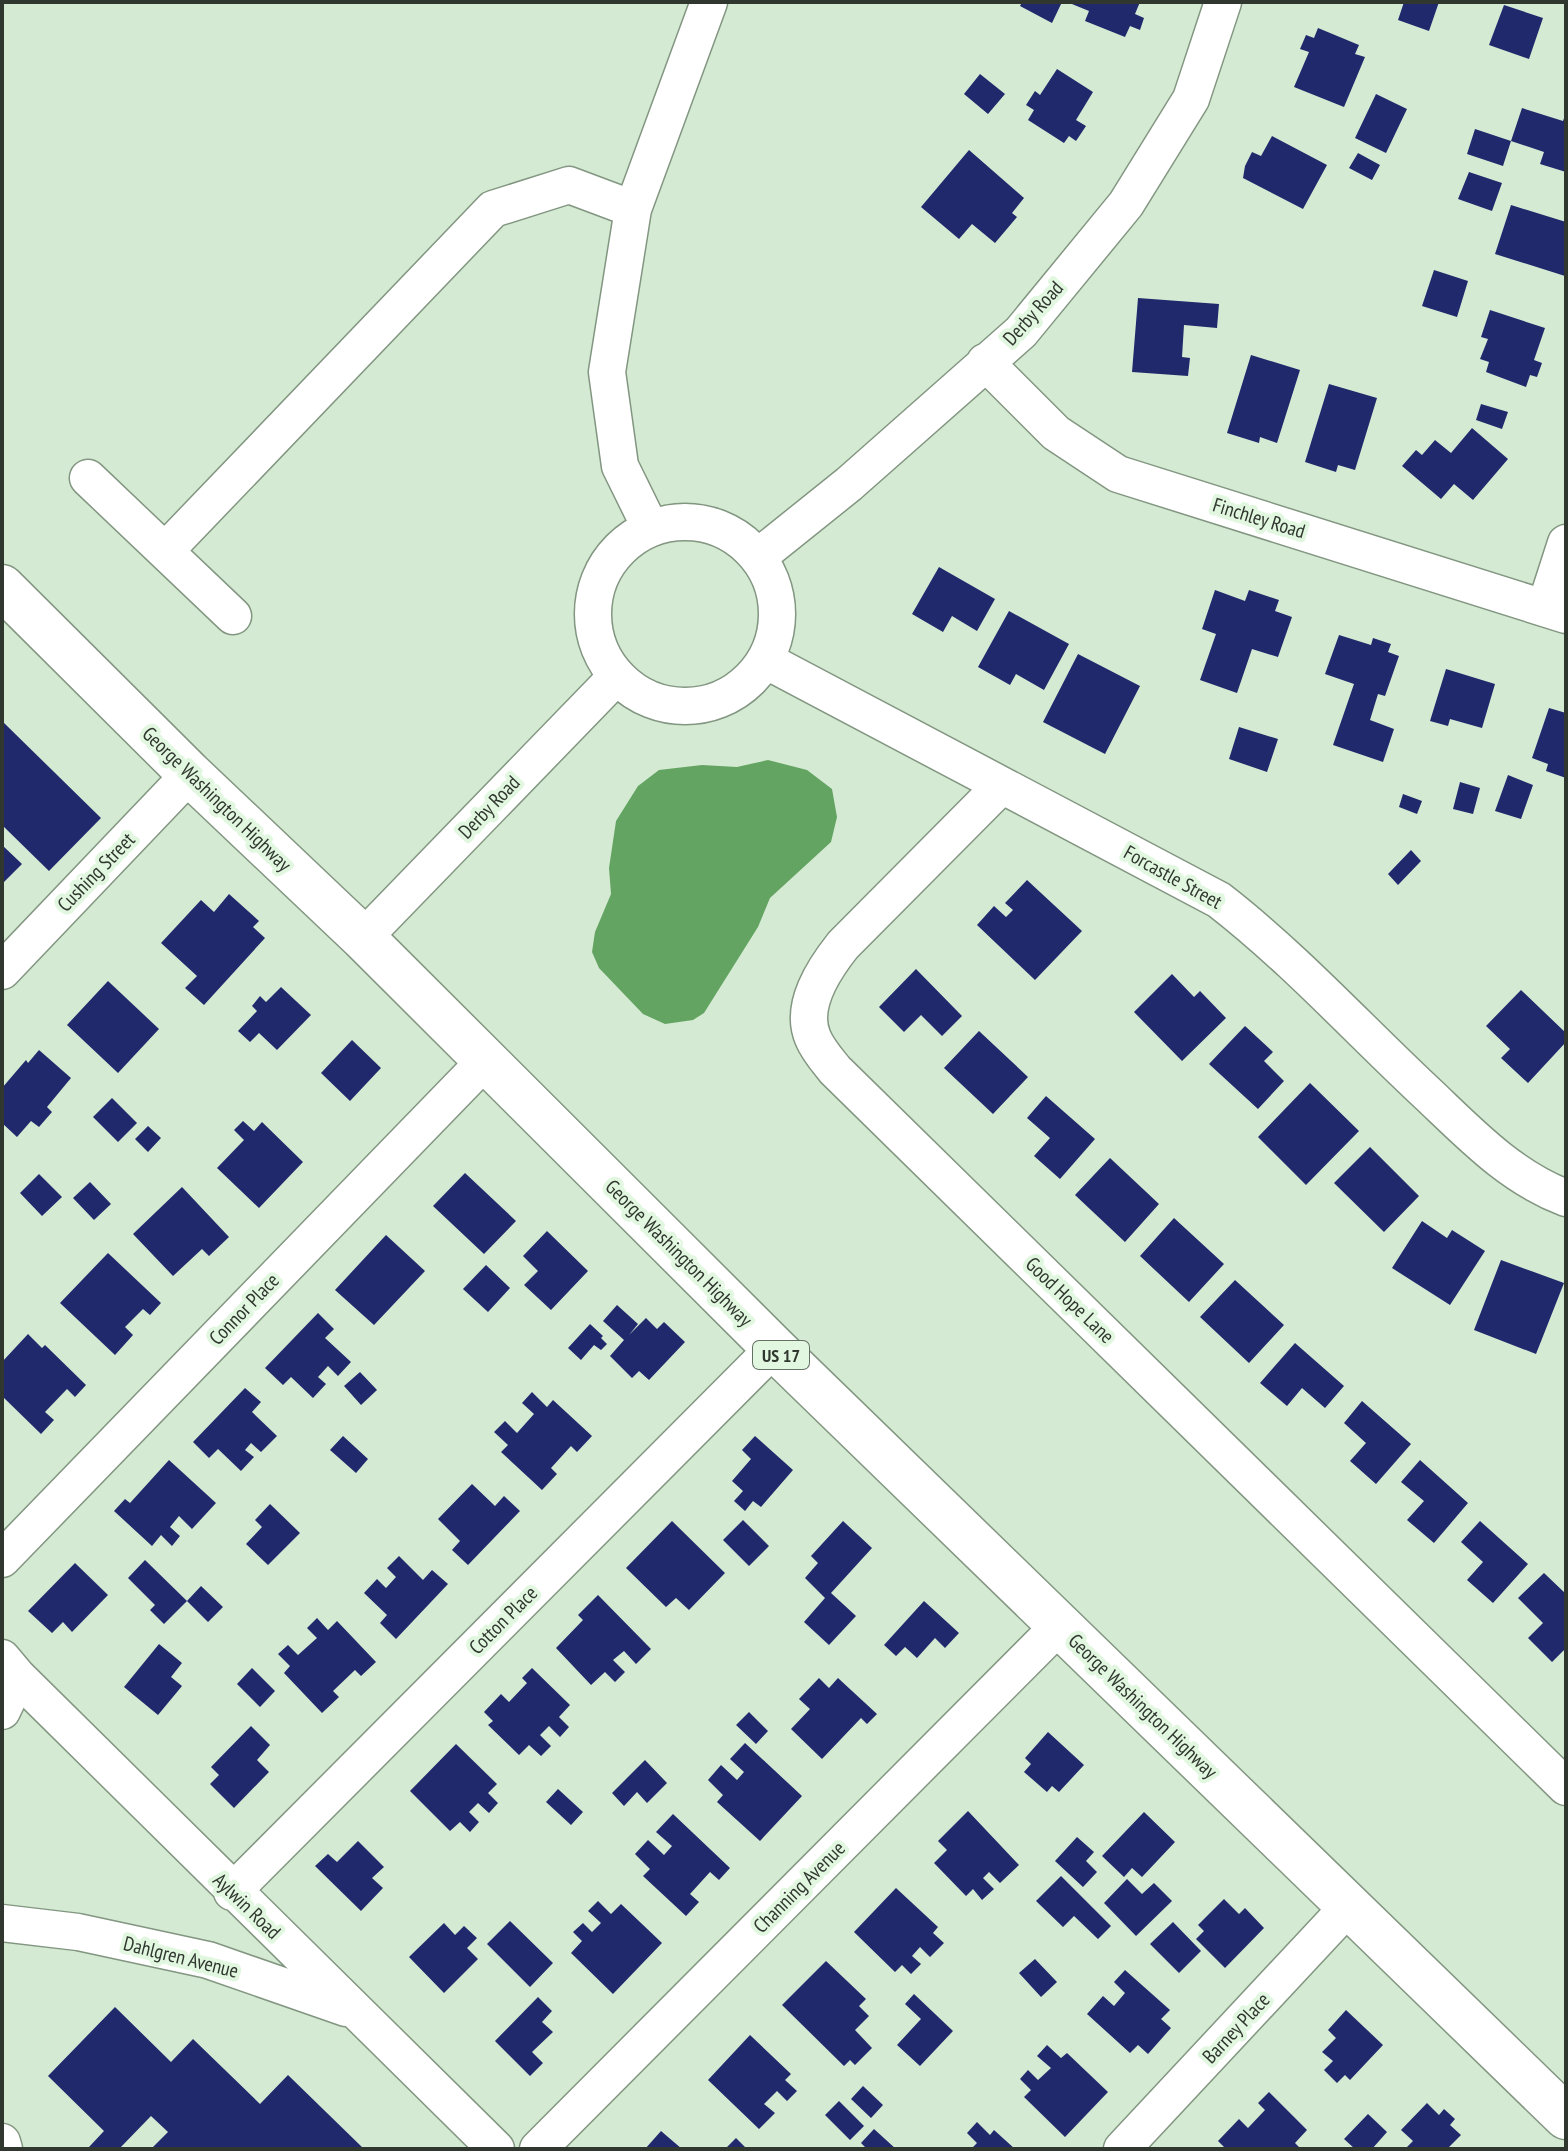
<svg xmlns="http://www.w3.org/2000/svg" width="1568" height="2151" font-family="'PT Sans Narrow',sans-serif">
	<style>
		.water { fill: #63a462 }
		.building { fill: #21296d }
		.lines { fill: none; stroke-linecap: round; stroke-linejoin: round }
		.minor-casing { stroke: #829681; stroke-width: 39 }
		.major-casing { stroke: #829681; stroke-width: 47 }
		.minor { stroke: #fff; stroke-width: 36 }
		.major { stroke: #fff; stroke-width: 44 }
		.labels { text-anchor: middle; dominant-baseline: central; stroke-width: 8; stroke-linejoin: round; paint-order: stroke }
		.shield { fill: #e2f7e0; stroke: #657164; stroke-width: 2 }
		.shield-label { font-size: 18px; font-weight: bold; fill: #2f372f }
		.street-label { font-size: 20px; fill: #2f372f; stroke: #e2f7e0 }
	</style>
	<rect width="100%" height="100%" fill="#d5ead3"/>
	<path class="water" d="M768,760L807,770L832,789L837,817L831,842L770,898L758,927L704,1013L693,1020L665,1024L643,1014L599,968L592,952L595,932L611,894L609,868L616,821L638,786L659,770L702,765L737,767Z"/>
	<path class="building" d="M1022,2H1062L1052,23L1020,6Z
		M1067,2H1140L1135,14L1144,18L1140,30L1130,26L1125,37L1085,21L1089,11Z
		M1404,2H1439L1429,31L1398,20Z
		M1504,5L1543,18L1529,59L1489,45Z
		M1318,28L1359,45L1355,54L1365,57L1344,107L1294,87L1309,52L1300,49L1306,35L1314,38Z
		M1057,69L1093,92L1076,120L1086,126L1076,141L1069,136L1064,143L1028,120L1034,110L1026,105L1035,91L1040,95Z
		M980,74L1005,94L988,114L964,94Z
		M1376,94L1407,109L1386,153L1355,138Z
		M1522,108L1563,121L1566,113V172L1540,164L1544,152L1511,141Z
		M1475,129L1511,141L1503,166L1467,154Z
		M1272,136L1327,165L1303,209L1243,178L1245,166L1252,152L1261,156Z
		M969,150L1024,198L1012,213L1017,217L995,243L972,224L959,239L921,207Z
		M1358,153L1380,165L1372,180L1349,168Z
		M1469,172L1502,183L1492,211L1458,199Z
		M1511,205L1566,222L1565,276L1495,254Z
		M1434,270L1468,281L1457,317L1422,306Z
		M1138,298L1219,304L1217,328L1184,325L1182,357L1190,358L1188,376L1132,372Z
		M1490,310L1545,328L1534,360L1542,363L1537,377L1530,375L1526,387L1486,372L1489,362L1480,359L1488,339L1481,337Z
		M1251,355L1300,370L1277,443L1260,437L1259,443L1227,433Z
		M1329,384L1377,398L1355,470L1338,465L1336,472L1305,462Z
		M1481,404L1508,412L1502,429L1476,420Z
		M1472,428L1508,459L1473,500L1454,484L1441,499L1402,466L1416,450L1422,455L1435,440L1451,453Z
		M939,567L995,599L977,631L952,616L943,632L912,614Z
		M1215,590L1245,601L1249,590L1279,600L1275,611L1292,617L1278,657L1252,649L1237,693L1200,680L1216,634L1202,629Z
		M1009,611L1069,644L1044,690L1016,674L1010,685L978,667Z
		M1339,635L1371,645L1373,638L1391,644L1388,652L1399,656L1385,696L1378,694L1370,720L1394,729L1383,762L1333,745L1354,684L1325,674Z
		M1078,654L1140,686L1105,754L1043,722Z
		M1446,669L1495,684L1482,728L1450,719L1448,726L1430,721Z
		M1549,708L1566,713V778L1546,771L1548,764L1532,758Z
		M2,721L101,818L49,871L2,825Z
		M1239,727L1278,739L1267,772L1229,759Z
		M1508,775L1533,785L1521,819L1495,811Z
		M1460,782L1480,788L1473,814L1453,809Z
		M1403,794L1422,801L1417,814L1399,807Z
		M2,845L22,864L2,884Z
		M1411,850L1421,861L1398,885L1388,874Z
		M1027,880L1082,931L1035,980L977,925L994,906L1006,917L1013,910L1005,903Z
		M229,894L259,921L253,927L265,938L204,1005L185,988L197,976L161,943L201,900L214,912Z
		M916,969L962,1016L942,1036L921,1015L904,1032L879,1007Z
		M1172,974L1194,997L1200,991L1226,1018L1182,1061L1134,1012Z
		M108,981L159,1029L118,1073L67,1025Z
		M281,987L311,1015L277,1050L259,1033L250,1042L238,1031L257,1011L252,1006L260,996L266,1002Z
		M1521,990L1566,1033V1042L1528,1083L1501,1058L1510,1049L1486,1026Z
		M1245,1026L1273,1052L1264,1061L1284,1081L1258,1109L1209,1064Z
		M979,1031L1028,1077L993,1114L944,1068Z
		M352,1040L381,1068L350,1101L321,1073Z
		M39,1050L71,1078L47,1107L52,1112L39,1127L31,1121L17,1137L2,1123V1088L26,1060L28,1063Z
		M1310,1083L1359,1131L1306,1185L1258,1137Z
		M1046,1096L1095,1139L1060,1179L1034,1156L1050,1138L1027,1118Z
		M112,1098L137,1123L118,1142L93,1117Z
		M243,1121L254,1131L262,1122L303,1162L259,1208L217,1168L244,1140L234,1130Z
		M148,1126L161,1138L148,1152L135,1139Z
		M1370,1147L1419,1196L1384,1232L1334,1183Z
		M1110,1158L1159,1204L1125,1242L1075,1195Z
		M465,1173L516,1221L484,1254L433,1206Z
		M39,1174L62,1197L42,1216L20,1193Z
		M90,1182L111,1204L94,1220L73,1198Z
		M182,1187L229,1237L209,1256L202,1249L173,1276L133,1234Z
		M1174,1218L1224,1264L1189,1302L1140,1256Z
		M1422,1221L1447,1238L1452,1230L1485,1251L1450,1305L1392,1268Z
		M547,1231L588,1271L551,1310L524,1285L538,1271L523,1256Z
		M386,1235L425,1271L374,1325L335,1290Z
		M108,1253L161,1303L150,1315L143,1309L125,1327L133,1335L115,1355L60,1303Z
		M1501,1260L1564,1283L1536,1354L1474,1330Z
		M486,1265L510,1288L488,1312L463,1289Z
		M1235,1280L1284,1325L1249,1363L1200,1317Z
		M617,1305L638,1324L629,1335L646,1318L657,1329L664,1322L685,1342L649,1380L639,1371L632,1378L610,1356L624,1340L603,1321Z
		M318,1313L334,1329L325,1338L351,1362L338,1376L328,1366L318,1377L326,1384L313,1398L291,1377L283,1385L265,1368Z
		M590,1324L603,1336L601,1338L607,1344L601,1350L594,1345L581,1360L568,1348Z
		M28,1334L42,1348L45,1345L86,1385L75,1397L67,1389L45,1412L54,1420L41,1434L2,1396V1362Z
		M1295,1343L1344,1386L1325,1408L1302,1388L1287,1406L1260,1383Z
		M360,1372L377,1390L361,1405L344,1386Z
		M245,1388L261,1402L252,1412L277,1436L261,1452L251,1443L245,1450L254,1457L241,1471L218,1449L209,1458L193,1442Z
		M532,1392L547,1407L553,1400L592,1436L577,1452L571,1446L551,1468L557,1474L542,1490L501,1452L508,1445L494,1432L505,1421L517,1433L534,1414L522,1403Z
		M1362,1401L1411,1444L1376,1484L1350,1461L1366,1443L1344,1423Z
		M343,1436L368,1459L356,1473L330,1450Z
		M755,1436L793,1470L761,1507L753,1501L745,1511L734,1501L743,1491L732,1481L751,1459L742,1450Z
		M169,1460L216,1503L192,1529L179,1516L170,1527L180,1536L172,1546L161,1535L152,1546L114,1511L125,1499L130,1503Z
		M1420,1460L1468,1503L1434,1543L1407,1520L1424,1501L1401,1482Z
		M472,1484L495,1506L504,1496L520,1511L468,1565L452,1550L460,1541L438,1519Z
		M270,1504L300,1533L268,1565L246,1544L262,1527L255,1520Z
		M743,1520L769,1546L749,1566L723,1540Z
		M672,1521L725,1573L689,1610L676,1598L666,1607L626,1568Z
		M843,1521L872,1548L831,1593L856,1616L829,1645L804,1622L825,1598L805,1578L818,1563L811,1556Z
		M1480,1521L1528,1564L1493,1603L1467,1580L1483,1562L1461,1542Z
		M399,1556L423,1580L432,1570L448,1584L396,1639L380,1623L387,1615L364,1593L377,1579L386,1588L396,1577L387,1568Z
		M145,1560L187,1601L201,1586L223,1607L208,1622L187,1601L164,1624L150,1610L155,1605L128,1578Z
		M75,1563L108,1595L72,1632L63,1622L52,1633L28,1611Z
		M1544,1573L1566,1594V1648L1552,1662L1528,1638L1543,1623L1518,1598Z
		M598,1595L651,1649L636,1664L624,1651L613,1660L625,1672L615,1682L605,1672L591,1685L556,1648L583,1620L578,1615Z
		M924,1601L959,1633L945,1648L935,1638L917,1658L905,1647L896,1656L884,1645Z
		M317,1618L328,1630L337,1621L376,1662L361,1676L355,1670L333,1691L339,1697L322,1713L284,1673L290,1666L278,1654L288,1645L298,1655L317,1638L307,1628Z
		M159,1644L182,1663L171,1677L182,1686L158,1715L124,1687Z
		M252,1668L275,1691L260,1707L237,1684Z
		M532,1668L570,1705L559,1717L569,1727L560,1737L549,1726L540,1735L551,1746L541,1756L529,1745L519,1755L488,1725L493,1721L484,1712L501,1694L509,1702L527,1683L522,1678Z
		M819,1678L829,1688L838,1678L877,1714L867,1724L861,1718L822,1759L791,1729L810,1709L799,1699Z
		M749,1712L768,1731L756,1744L736,1725Z
		M251,1726L270,1745L257,1760L269,1772L234,1808L210,1784L219,1775L211,1767Z
		M1048,1732L1084,1765L1059,1792L1052,1786L1047,1792L1024,1772L1031,1764L1025,1758Z
		M745,1743L802,1796L760,1841L717,1802L723,1795L708,1780L721,1765L737,1780L744,1772L730,1759Z
		M456,1744L497,1784L488,1793L498,1803L489,1813L478,1803L469,1812L479,1822L470,1832L460,1822L450,1831L410,1791Z
		M645,1760L667,1783L647,1803L637,1792L624,1806L612,1793Z
		M558,1789L583,1812L571,1825L546,1802Z
		M968,1811L1019,1865L1000,1883L989,1872L983,1878L994,1889L982,1900L973,1889L966,1896L934,1863L947,1850L938,1841Z
		M1144,1812L1175,1842L1142,1877L1132,1868L1124,1877L1102,1856Z
		M673,1814L730,1868L719,1880L710,1872L690,1894L699,1902L686,1916L643,1876L650,1869L635,1854L648,1840L664,1855L672,1846L656,1832Z
		M1077,1837L1094,1852L1086,1861L1097,1872L1083,1887L1055,1861Z
		M358,1841L384,1867L372,1878L383,1888L361,1911L315,1866L328,1854L337,1862Z
		M1061,1876L1111,1926L1098,1939L1074,1916L1063,1927L1036,1901Z
		M1127,1879L1142,1894L1154,1883L1172,1901L1136,1936L1104,1903Z
		M896,1888L938,1927L933,1933L944,1943L930,1957L920,1947L912,1956L921,1964L911,1974L902,1965L895,1972L854,1932Z
		M1224,1899L1239,1914L1245,1908L1264,1928L1225,1968L1196,1939L1204,1931L1198,1925Z
		M598,1901L611,1914L621,1904L662,1943L613,1994L571,1953L582,1941L573,1932L583,1923L592,1932L601,1923L588,1911Z
		M510,1921L553,1963L530,1987L487,1944Z
		M1173,1922L1201,1951L1179,1973L1150,1944Z
		M444,1923L455,1935L464,1926L477,1938L467,1948L478,1959L444,1993L409,1957Z
		M1035,1959L1057,1982L1041,1997L1019,1973Z
		M826,1961L866,1999L859,2006L869,2016L855,2030L872,2048L855,2065L850,2060L844,2066L782,2005Z
		M1125,1970L1170,2010L1161,2019L1171,2028L1148,2054L1138,2045L1130,2053L1087,2014L1103,1996L1114,2006L1125,1993L1114,1982Z
		M914,1994L953,2031L920,2066L897,2045L921,2019L905,2004Z
		M538,1997L552,2011L542,2022L553,2032L532,2052L543,2063L530,2076L495,2041Z
		M115,2007L171,2062L193,2039L260,2104L288,2075L364,2149H151L168,2132L151,2116L119,2149H92L89,2147L104,2131L48,2076Z
		M1346,2010L1383,2045L1350,2080L1345,2075L1337,2083L1324,2070L1333,2061L1322,2052L1336,2038L1328,2030Z
		M750,2035L791,2074L785,2080L797,2091L787,2101L777,2091L764,2104L775,2113L759,2129L708,2080Z
		M1047,2045L1061,2058L1067,2053L1108,2092L1065,2137L1024,2097L1031,2090L1020,2079L1028,2070L1038,2080L1051,2068L1037,2056Z
		M863,2086L883,2105L871,2118L851,2099Z
		M1269,2092L1307,2130L1295,2143L1301,2149H1226L1218,2141L1239,2119L1248,2128L1265,2110L1258,2103Z
		M839,2101L864,2126L850,2140L825,2115Z
		M1427,2103L1439,2115L1444,2109L1455,2119L1450,2125L1461,2135L1447,2149H1405L1413,2141L1401,2130Z
		M1368,2114L1387,2132L1372,2149H1355L1344,2139Z
		M977,2122L990,2135L994,2130L1015,2149H971L977,2143L967,2133Z
		M874,2129L896,2149H867L861,2143Z
		M661,2131L682,2149H645Z
		M736,2138L747,2149H725Z"/>
	<g class="lines">
		<g class="minor-casing">
			<path id="minor" d="M985,362L1056,433L1118,474L1566,615
				M88,478L233,616
				M593 614a92 92 0 1 1 184 0a92 92 0 1 1-184 0Z
				M650,527L620,466L607,372L633,209L709,2
				M166,550L493,209L569,185L633,209
				M758,557L849,484L1021,332L1126,204L1191,99L1223,2
				M1545,608L1566,543
				M765,660L1219,900C1295,959 1360,1031 1430,1096C1472,1136 1511,1177 1566,1198
				M1001,786L843,945C824,969 799,1006 813,1038C818,1050 827,1060 835,1070L1566,1787
				M363,938L616,677
				M2,971L190,774
				M2,1559L486,1060
				M2,1658L18,1677L496,2149
				M2,1711L18,1677
				M232,1892L774,1348
				M2,1923L78,1932L208,1960L346,2008
				M2,2142L4,2149
				M538,2149L1060,1625
				M1122,2149L1349,1906"/>
		</g>
		<g class="major-casing">
			<path id="major" d="M2,587L190,774L363,938L774,1348L1566,2117"/>
		</g>
		<use href="#minor" class="minor"/>
		<use href="#major" class="major"/>
	</g>
	<g class="labels">
		<rect class="shield" x="753" y="1341" width="56" height="28" rx="6"/>
		<g class="shield-label">
			<text x="781" y="1355">US 17</text>
		</g>
		<g class="street-label">
			<text transform="translate(1033 313) rotate(-48)">Derby Road</text>
			<text transform="translate(1259 518) rotate(17)">Finchley Road</text>
			<text transform="translate(217 799) rotate(44)">George Washington Highway</text>
			<text transform="translate(489 807) rotate(-46)">Derby Road</text>
			<text transform="translate(96 872) rotate(-46)">Cushing Street</text>
			<text transform="translate(1173 877) rotate(29)">Forcastle Street</text>
			<text transform="translate(679 1253) rotate(45)">George Washington Highway</text>
			<text transform="translate(1070 1300) rotate(44)">Good Hope Lane</text>
			<text transform="translate(244 1309) rotate(-46)">Connor Place</text>
			<text transform="translate(503 1620) rotate(-45)">Cotton Place</text>
			<text transform="translate(1143 1706) rotate(44)">George Washington Highway</text>
			<text transform="translate(799 1887) rotate(-45)">Channing Avenue</text>
			<text transform="translate(247 1906) rotate(44)">Aylwin Road</text>
			<text transform="translate(181 1957) rotate(14)">Dahlgren Avenue</text>
			<text transform="translate(1236 2028) rotate(-47)">Barney Place</text>
		</g>
	</g>
	<rect width="1568" height="2151" fill="none" stroke="#2f372f" stroke-width="8"/>
</svg>
